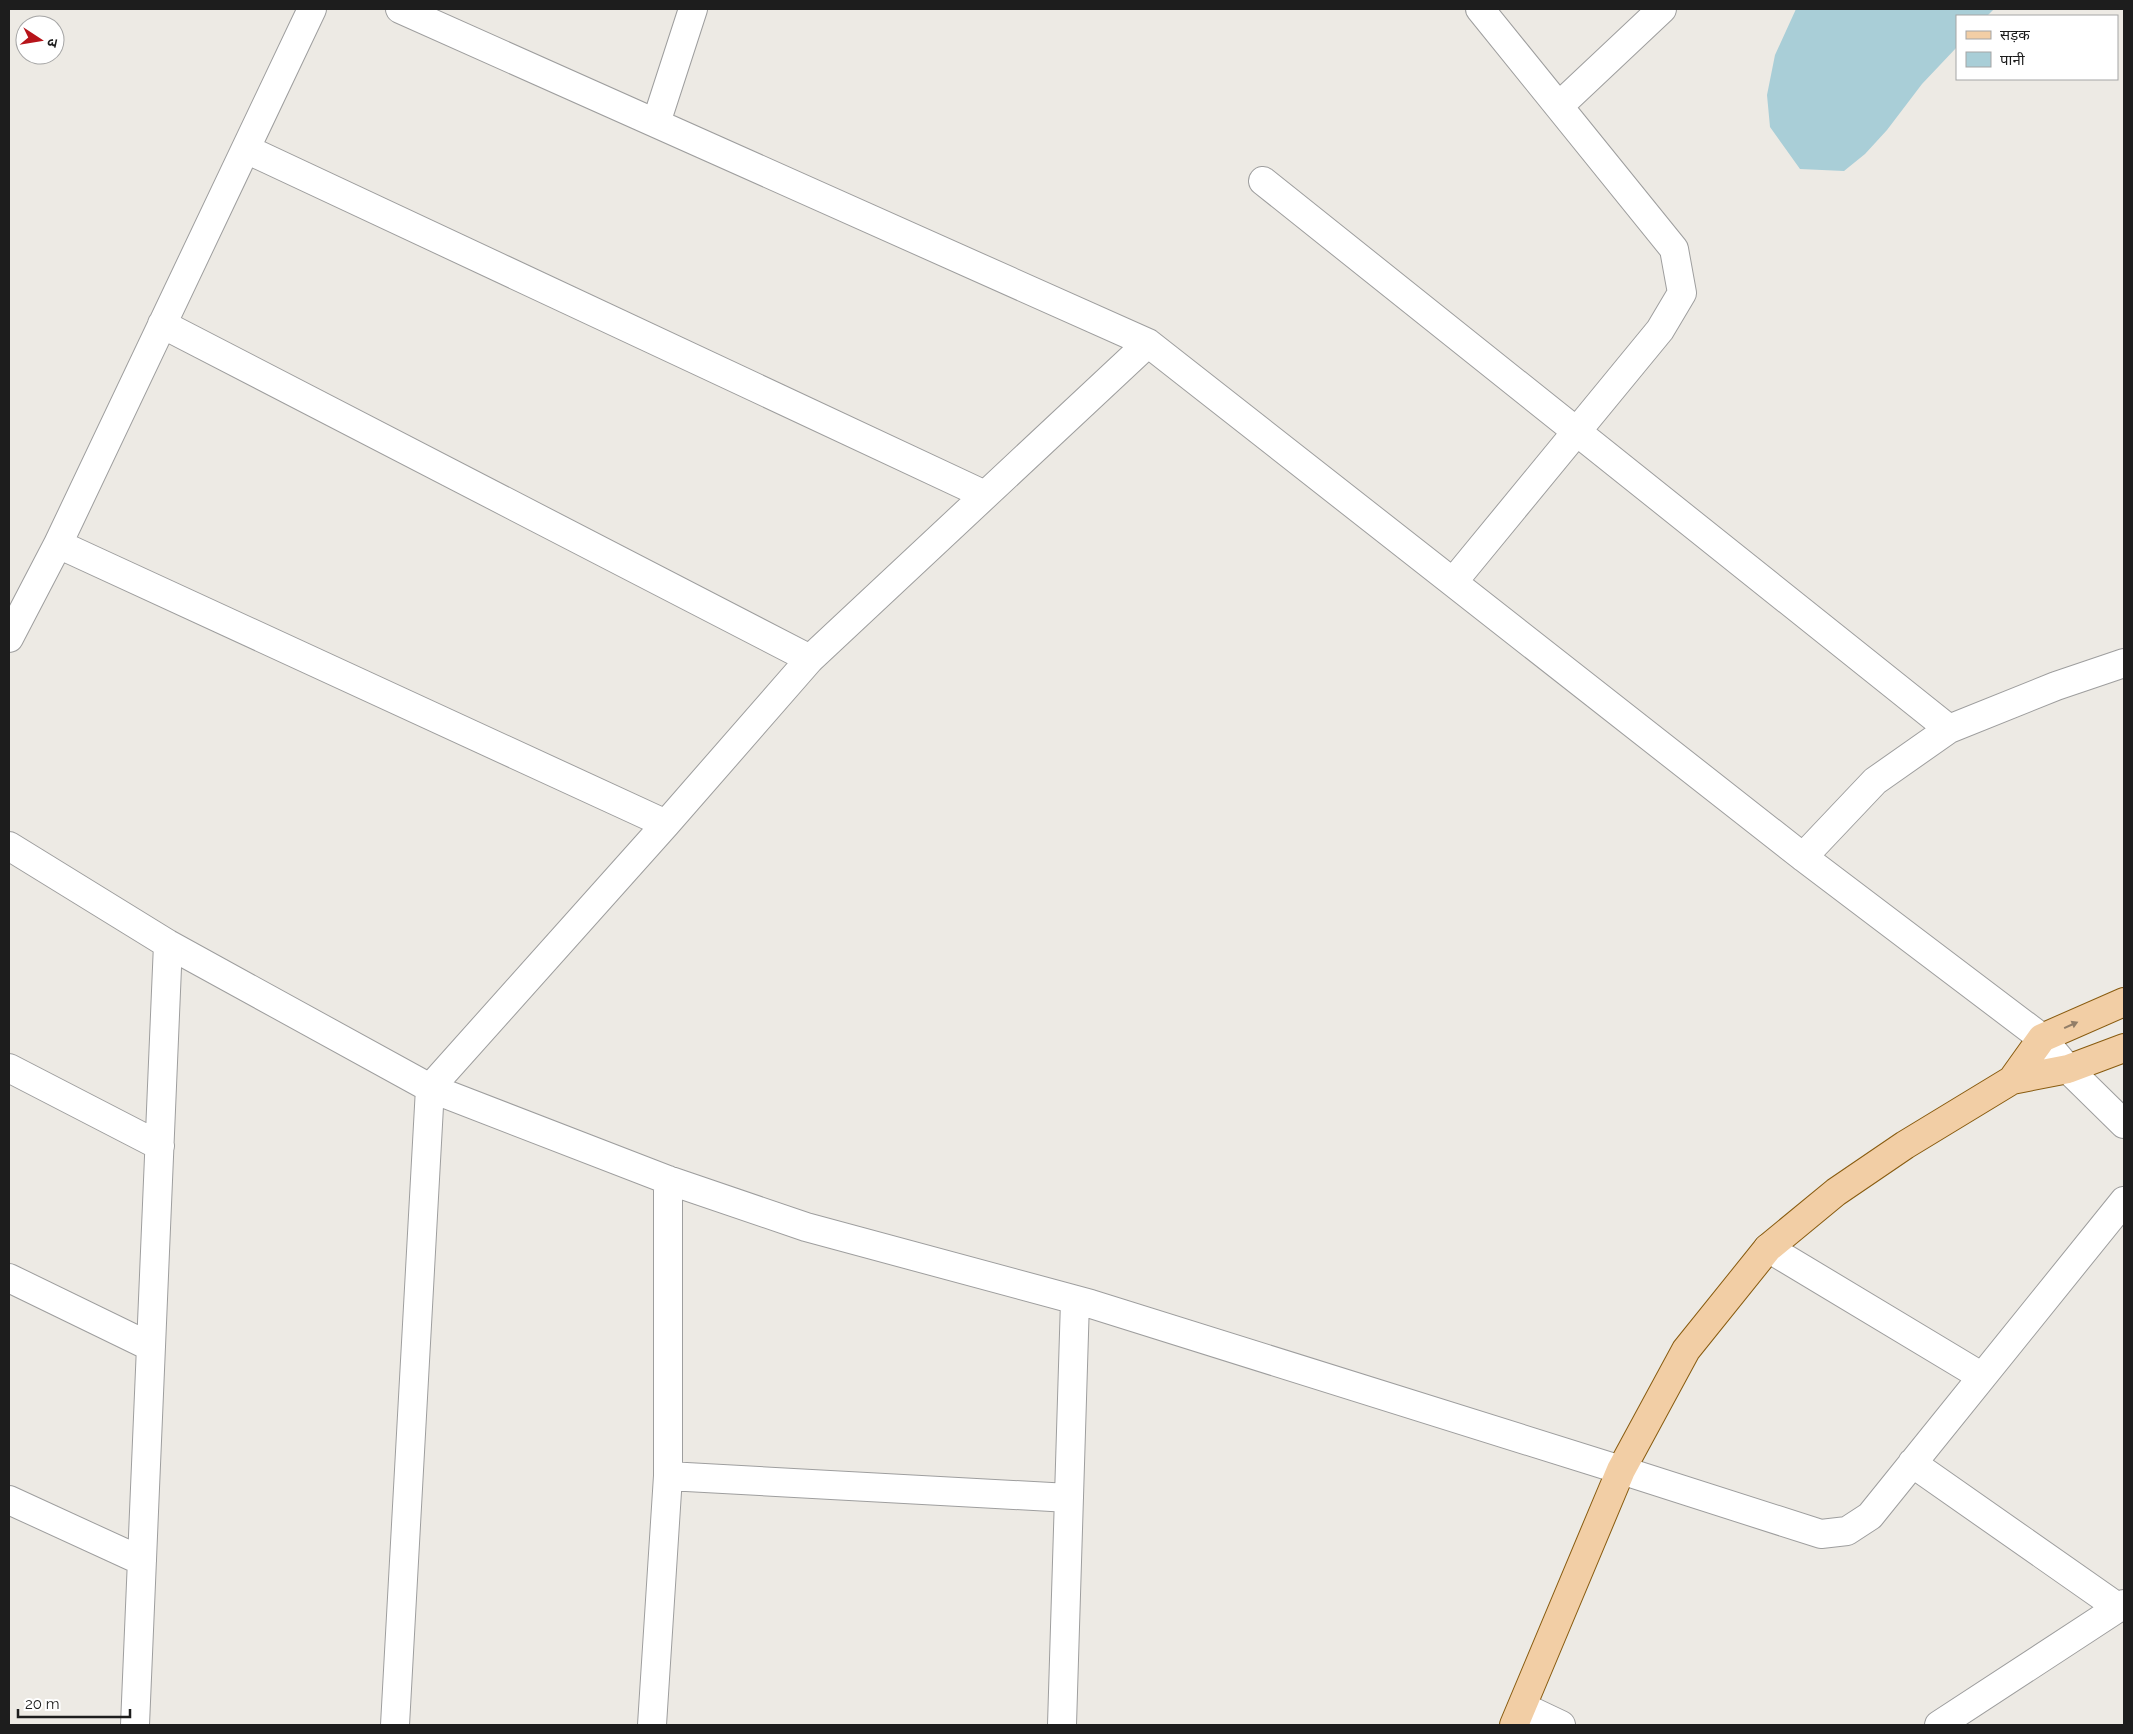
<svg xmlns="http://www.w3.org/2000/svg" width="2133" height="1734" font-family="Raleway,'Noto Sans Devanagari',sans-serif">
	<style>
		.water { fill: #a9ced7 }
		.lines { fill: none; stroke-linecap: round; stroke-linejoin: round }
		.street-casing { stroke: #9e9e9e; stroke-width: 30 }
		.primary-casing { stroke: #885b0f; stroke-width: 30 }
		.street { stroke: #fff; stroke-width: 28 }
		.primary { stroke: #f2cea5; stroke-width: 28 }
		.oneway { fill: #927e68 }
	</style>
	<rect width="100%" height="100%" fill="#edeae4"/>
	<path class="water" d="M1796,9H1994L1987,16H1957V47L1922,84L1887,130L1865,154L1844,171L1800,169L1770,127L1767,95L1775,55Z"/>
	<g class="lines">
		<g class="street-casing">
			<path id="street" d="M400,9L1148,343L1803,857L2042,1038L2068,1069L2124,1124
				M1559,106L1662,9
				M656,123L693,9
				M246,149L985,495
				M1263,181L1949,729
				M162,324L810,659
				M58,544L666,824
				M1453,582L1660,330L1682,293L1674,249L1480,9
				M9,638L58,544L312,9
				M9,846L168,944L430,1088L668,1180L806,1227L1091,1304L1621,1470L1821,1534L1847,1531L1870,1516L2124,1201
				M1803,857L1875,781L1949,729L2056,686L2124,663
				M9,1068L160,1146
				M668,1180V1476L1069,1498
				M1768,1248L1981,1376
				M9,1278L151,1347
				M1912,1463L2119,1608
				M9,1500L142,1561
				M1523,1707L1561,1725
				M135,1725L168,944
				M395,1725L430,1088L666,824L810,659L1148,343
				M652,1725L668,1476
				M1062,1725L1075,1301
				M1939,1725L2124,1604"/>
		</g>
		<g class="primary-casing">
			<path id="primary" d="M2012,1080L2042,1038L2124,1002
				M1514,1725L1621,1470L1686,1350L1768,1248L1836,1192L1905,1145L2012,1080L2068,1069L2124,1048"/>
		</g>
		<use href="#street" class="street"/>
		<use href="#primary" class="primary"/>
	</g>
	<defs><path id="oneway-solid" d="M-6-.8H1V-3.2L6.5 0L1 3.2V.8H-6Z" transform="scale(1.25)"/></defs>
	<use class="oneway" href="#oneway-solid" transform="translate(2071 1025) rotate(-24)"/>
	<rect width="2133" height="1734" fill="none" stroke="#1d1d1d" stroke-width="20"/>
	<rect x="1956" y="15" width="162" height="65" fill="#ffffff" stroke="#a5a5a5"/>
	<rect x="1966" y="31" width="25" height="8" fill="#f2cea5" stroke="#a5a5a5"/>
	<text x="2000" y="40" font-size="15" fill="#1d1d1d">सड़क</text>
	<rect x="1966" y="52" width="25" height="15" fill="#a9ced7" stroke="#a5a5a5"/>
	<text x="2000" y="65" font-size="15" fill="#1d1d1d">पानी</text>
	<g transform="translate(40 40) rotate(102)"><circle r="24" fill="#ffffff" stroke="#a5a5a5"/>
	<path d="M0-4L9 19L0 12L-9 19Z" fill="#b7141a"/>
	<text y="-8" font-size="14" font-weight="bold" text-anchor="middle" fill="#1d1d1d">उ</text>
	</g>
	<path d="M18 1709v8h112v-8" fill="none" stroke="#1d1d1d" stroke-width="2.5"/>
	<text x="25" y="1709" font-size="15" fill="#1d1d1d" stroke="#ffffff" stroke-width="4" paint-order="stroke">20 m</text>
</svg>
